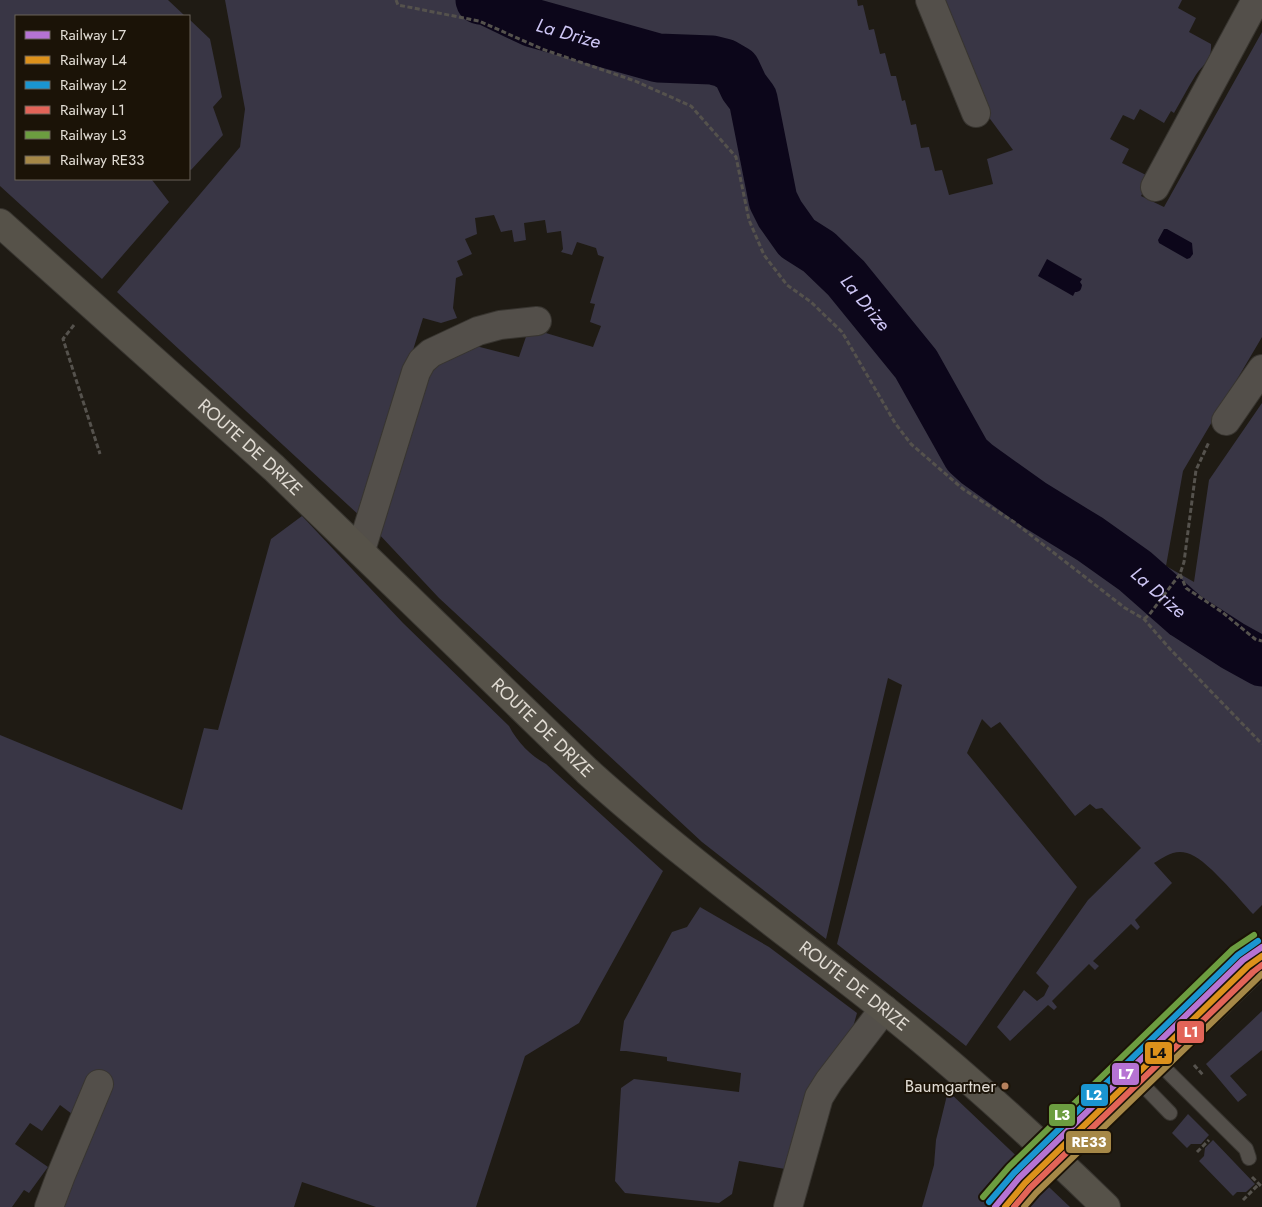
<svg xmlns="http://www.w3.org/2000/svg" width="1262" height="1207" font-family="Jost,sans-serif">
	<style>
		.green { fill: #393645 }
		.water { fill: #0c061a }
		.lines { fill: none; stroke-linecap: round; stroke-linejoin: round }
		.river { stroke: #0c061a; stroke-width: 49 }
		.lane-casing { stroke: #383530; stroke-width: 16 }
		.street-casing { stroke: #383530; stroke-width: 30 }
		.secondary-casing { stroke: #383530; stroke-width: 30 }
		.path { stroke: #55524d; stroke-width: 3; stroke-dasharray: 5 2.5; stroke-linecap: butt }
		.lane { stroke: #534f4a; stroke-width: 14 }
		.street { stroke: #534f4a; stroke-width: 28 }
		.secondary { stroke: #565249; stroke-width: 28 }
		.rail-1-casing { stroke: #1b1307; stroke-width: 10 }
		.rail-2-casing { stroke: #1b1307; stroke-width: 10 }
		.rail-3-casing { stroke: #1b1307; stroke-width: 10 }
		.rail-4-casing { stroke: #1b1307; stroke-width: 10 }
		.rail-5-casing { stroke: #1b1307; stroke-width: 10 }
		.rail-6-casing { stroke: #1b1307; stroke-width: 10 }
		.rail-1 { stroke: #b673d3; stroke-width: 6 }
		.rail-2 { stroke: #dc911b; stroke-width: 6 }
		.rail-3 { stroke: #1a95d0; stroke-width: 6 }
		.rail-4 { stroke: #e26458; stroke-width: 6 }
		.rail-5 { stroke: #6c9d40; stroke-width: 6 }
		.rail-6 { stroke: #a68847; stroke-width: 6 }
		.bus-dot { fill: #b6815c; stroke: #1b1307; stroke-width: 2 }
		.labels { text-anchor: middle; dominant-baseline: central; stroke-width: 4; stroke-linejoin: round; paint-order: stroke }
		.bus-label { font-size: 17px; fill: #e1dcd4; stroke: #1b1307; text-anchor: end }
		.street-label { font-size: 18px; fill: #e1dcd4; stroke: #1b1307 }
		.water-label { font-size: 19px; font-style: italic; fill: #cec6f5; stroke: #1b1307 }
		.line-badge { stroke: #1b1307; stroke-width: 2 }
		.badge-label { font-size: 14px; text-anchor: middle; font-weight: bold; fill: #fff }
		.pale-badge-label { font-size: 14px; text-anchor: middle; font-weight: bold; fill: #111 }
	</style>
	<rect width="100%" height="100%" fill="#1f1b14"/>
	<path class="green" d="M0,0H168L185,16H16V179H153L152,180L169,202L102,279L0,186Z
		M225,0H857L858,6L863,5L869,30L874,29L880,54L885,53L891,76H896L902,101L905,100L911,125L916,124L921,148L929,147L935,171L942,170L949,195L993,184L987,159L1013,150L982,108L941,0H1182L1178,8L1196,18L1189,32L1211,44C1212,62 1202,64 1194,78C1187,89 1181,101 1174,113L1171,111L1164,123L1140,109L1134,120L1123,115L1110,139L1129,149L1122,163L1146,175L1148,184L1141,196L1164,207L1262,32V337L1183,471L1166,566L1194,582L1209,480L1262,403V905L1253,914C1239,899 1205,857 1187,853C1174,849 1164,857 1154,863L1172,883L1135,920L1140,927L1137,930L1131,924L1093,961L1099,966L1095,970L1089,964L1052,1001L1057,1007L1054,1010L1048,1005L1010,1041L997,1027L1024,990L1037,1001L1044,996L1049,986L1036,973L1088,900L1141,848L1102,808L1096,809L1090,804L1075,816L1000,722L991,728L982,719L967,753L1077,887L966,1046L837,944L902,685L888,678L826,939L702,842L439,598L377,532L429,369L476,346L519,357L529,328L593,347L601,326L590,322L595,304L590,303L604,257L598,255L596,248L577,242L572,255L561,252L563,249L561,231L547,233L545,220L524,223L526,240L514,242L512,230L501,232L494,215L475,218L477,234L465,239L472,254L457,261L463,275L456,278L453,308L457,318L441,323L423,318L361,517L117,292L240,147L245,109Z
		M189,19L210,39L222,97L213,107L223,135L191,170L189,169Z
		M302,516L403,623L509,726C518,743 530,755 546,764L663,871L579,1023L525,1056L476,1207H376L302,1182L294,1207H56L76,1117L60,1105L42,1131L30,1123L15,1144L48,1167L29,1193L24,1190L12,1207H0V735L182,810L204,728L218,730L271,539Z
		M700,907L769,947L857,1013L850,1038L791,1170L739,1161L732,1194L719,1203L625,1193L615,1181L621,1088L634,1079L739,1092L741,1073L667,1061V1057L626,1051H620L624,1021L672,932L687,927Z
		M1262,1011V1050L1230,1076L1247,1095L1238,1102L1206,1064Z
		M948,1091L1070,1207H922L934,1165L936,1140Z
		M1188,1114L1209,1135L1201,1144H1191L1187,1148L1172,1133Z
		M1213,1140L1255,1184L1246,1192H1237L1233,1196L1199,1161L1204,1156L1205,1148Z"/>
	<path class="water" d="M1164,229H1167L1192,243L1193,254L1190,258L1187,259L1159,243L1158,240Z
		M1047,259L1082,279L1080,282L1082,285C1081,290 1080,292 1075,292L1073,296L1038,276Z"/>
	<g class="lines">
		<path class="river" id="s1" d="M480,0L487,1L533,23L658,58L712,60L724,63L736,70L744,87L753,99L773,200L780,214L797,238L819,252L846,278L916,364L967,455L977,464L1033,504L1090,539L1135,571L1185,615L1233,646L1262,662"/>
		<g class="lane-casing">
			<path id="lane" d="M1157,1061L1246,1149L1249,1158
				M1138,1080L1170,1113"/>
		</g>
		<g class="street-casing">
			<path id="street" d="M930,0L976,113
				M1155,187L1256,0
				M1226,421L1262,369
				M361,550L416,372L422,361L431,353L478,331L500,325L537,321
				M1056,1158L1262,961
				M49,1207L61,1175L99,1084
				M788,1207L819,1097L829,1081L884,1009"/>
		</g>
		<g class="secondary-casing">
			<g id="secondary">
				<path id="s2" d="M0,223L274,468L587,771C681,856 784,930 884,1009C962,1071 1035,1138 1106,1207"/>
			</g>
		</g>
		<path class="path" d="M396,0L398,5L479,21L542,49L635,81L691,106L736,157L749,220L764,255L787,285L811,302L842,332L895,423L911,444L963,489L1014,522L1125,608L1144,619L1170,649L1262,744
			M74,325L63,339L100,454
			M1180,574L1186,588L1222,612L1255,639L1262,641
			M1144,619L1149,615L1180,574L1184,562L1196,470L1209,442
			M1194,1065L1203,1075
			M1197,1152L1209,1140
			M1252,1177L1262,1187
			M1243,1200L1259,1184"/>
		<use href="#lane" class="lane"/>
		<use href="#street" class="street"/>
		<use href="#secondary" class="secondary"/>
		<g class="rail-1-casing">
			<path id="rail-1" d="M995,1207L1019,1178L1243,960L1262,947"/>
		</g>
		<g class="rail-2-casing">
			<path id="rail-2" d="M1005,1207L1025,1183L1248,966L1262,956"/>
		</g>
		<g class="rail-3-casing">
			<path id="rail-3" d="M989,1202L1014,1173L1238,955L1258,941"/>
		</g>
		<g class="rail-4-casing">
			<path id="rail-4" d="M1014,1207L1030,1188L1253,972L1262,965"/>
		</g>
		<g class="rail-5-casing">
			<path id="rail-5" d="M983,1197L1009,1167L1233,949L1254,935"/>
		</g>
		<g class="rail-6-casing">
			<path id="rail-6" d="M1024,1207L1036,1193L1262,974"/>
		</g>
		<use href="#rail-1" class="rail-1"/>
		<use href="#rail-2" class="rail-2"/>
		<use href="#rail-3" class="rail-3"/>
		<use href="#rail-4" class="rail-4"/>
		<use href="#rail-5" class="rail-5"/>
		<use href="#rail-6" class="rail-6"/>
	</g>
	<circle class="bus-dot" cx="1005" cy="1086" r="4.5"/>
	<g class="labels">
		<g class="bus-label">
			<text x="996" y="1086">Baumgartner</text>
		</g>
		<g class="street-label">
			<text stroke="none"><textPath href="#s2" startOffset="336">ROUTE DE DRIZE</textPath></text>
			<text stroke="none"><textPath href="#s2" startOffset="741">ROUTE DE DRIZE</textPath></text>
			<text stroke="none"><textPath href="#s2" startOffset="1146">ROUTE DE DRIZE</textPath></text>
		</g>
		<g class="water-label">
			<text stroke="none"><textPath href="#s1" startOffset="95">La Drize</textPath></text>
			<text stroke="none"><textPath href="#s1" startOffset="545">La Drize</textPath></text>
			<text stroke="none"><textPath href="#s1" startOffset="965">La Drize</textPath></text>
		</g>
	</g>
	<g class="line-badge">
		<rect x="1176" y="1020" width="29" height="24" rx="5" fill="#e26458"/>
		<rect x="1144" y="1041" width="29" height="24" rx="5" fill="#dc911b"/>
		<rect x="1111" y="1062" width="29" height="24" rx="5" fill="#b673d3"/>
		<rect x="1080" y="1083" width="29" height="24" rx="5" fill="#1a95d0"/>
		<rect x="1048" y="1103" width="28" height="24" rx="5" fill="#6c9d40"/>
		<rect x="1065" y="1130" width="47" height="24" rx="5" fill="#a68847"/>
	</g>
	<g class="badge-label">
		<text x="1191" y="1037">L1</text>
		<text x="1126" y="1079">L7</text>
		<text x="1094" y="1100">L2</text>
		<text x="1062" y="1120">L3</text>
		<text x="1089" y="1147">RE33</text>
	</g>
	<g class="pale-badge-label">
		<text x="1158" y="1058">L4</text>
	</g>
	<rect x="15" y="15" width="175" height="165" fill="#1b1307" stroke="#6a6359"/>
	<rect x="25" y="31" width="25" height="8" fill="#b673d3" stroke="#6a6359"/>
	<text x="60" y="40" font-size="15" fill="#e1dcd4">Railway L7</text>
	<rect x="25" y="56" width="25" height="8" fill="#dc911b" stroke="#6a6359"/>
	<text x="60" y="65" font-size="15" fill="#e1dcd4">Railway L4</text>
	<rect x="25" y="81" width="25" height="8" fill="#1a95d0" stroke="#6a6359"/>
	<text x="60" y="90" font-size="15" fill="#e1dcd4">Railway L2</text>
	<rect x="25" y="106" width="25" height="8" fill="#e26458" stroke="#6a6359"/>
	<text x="60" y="115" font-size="15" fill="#e1dcd4">Railway L1</text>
	<rect x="25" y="131" width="25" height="8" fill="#6c9d40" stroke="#6a6359"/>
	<text x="60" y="140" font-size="15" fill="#e1dcd4">Railway L3</text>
	<rect x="25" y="156" width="25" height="8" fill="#a68847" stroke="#6a6359"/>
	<text x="60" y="165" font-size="15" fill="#e1dcd4">Railway RE33</text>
</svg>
